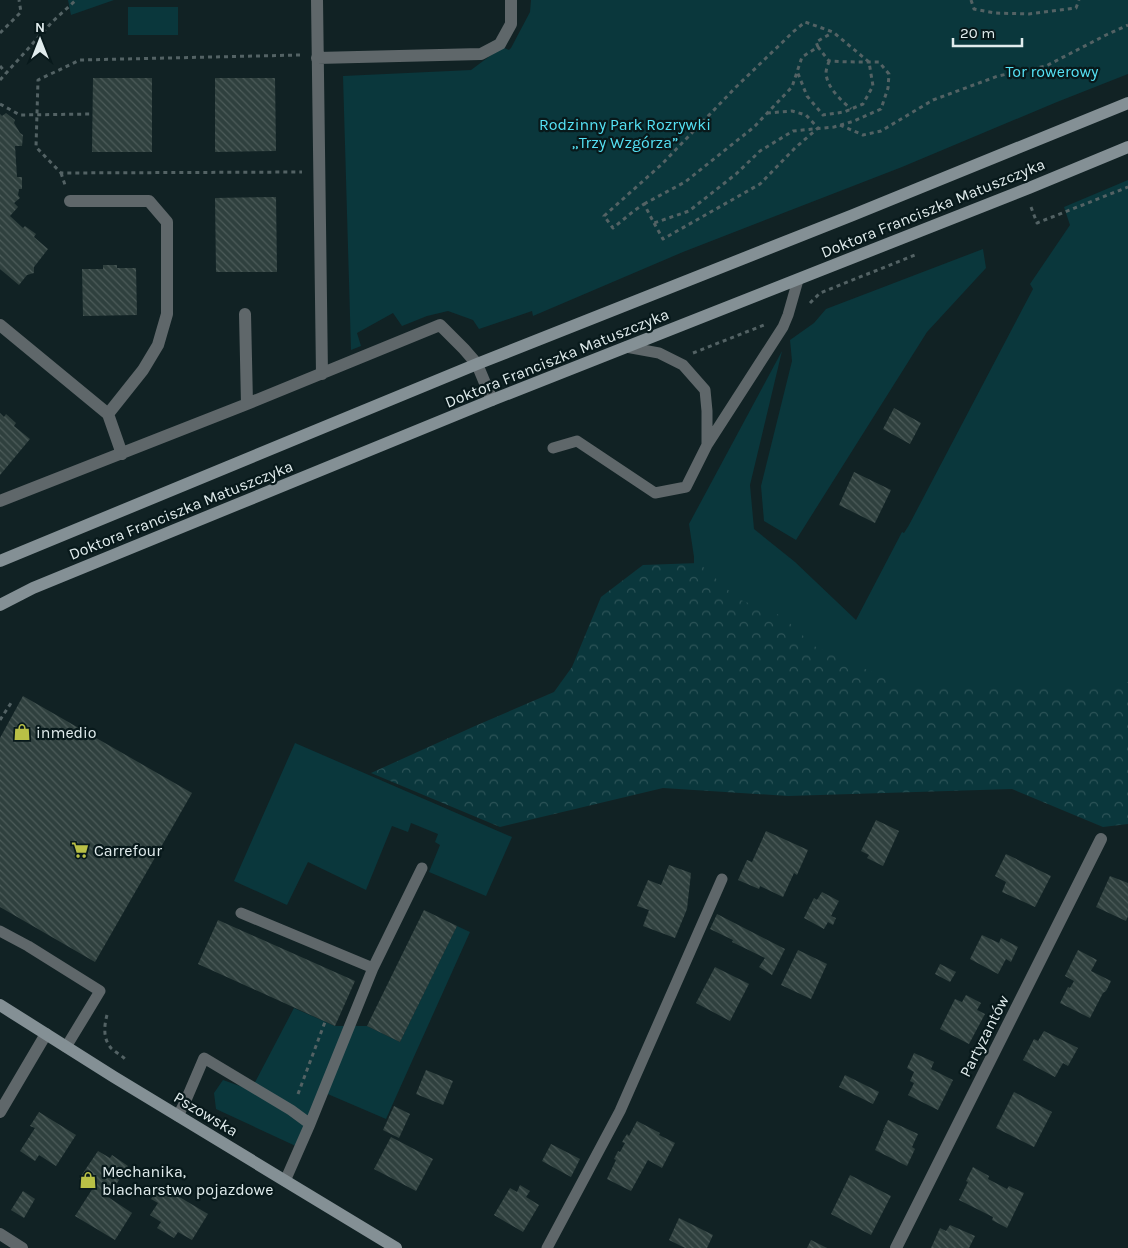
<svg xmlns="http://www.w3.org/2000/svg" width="1128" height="1248" font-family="Karla,sans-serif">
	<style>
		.green { fill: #0a373c }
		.forest { fill: url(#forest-crowns) }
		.building { fill: url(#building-back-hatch) }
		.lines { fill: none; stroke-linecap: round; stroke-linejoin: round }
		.path { stroke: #536264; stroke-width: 3; stroke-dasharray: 4 4; stroke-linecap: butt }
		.service { stroke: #5f676a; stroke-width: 11 }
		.minor { stroke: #5f676a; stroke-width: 12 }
		.secondary { stroke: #849095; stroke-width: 12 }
		.labels { text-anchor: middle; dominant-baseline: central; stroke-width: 4.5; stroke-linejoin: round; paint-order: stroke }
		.park-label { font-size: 16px; fill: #55e1f4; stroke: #08191b }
		.street-label { font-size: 16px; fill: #e1eced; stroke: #08191b }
		.poi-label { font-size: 16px; fill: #e1eced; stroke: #08191b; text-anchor: start }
	</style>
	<defs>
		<pattern id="forest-crowns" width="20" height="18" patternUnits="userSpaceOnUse" patternTransform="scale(1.25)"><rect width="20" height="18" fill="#0a373c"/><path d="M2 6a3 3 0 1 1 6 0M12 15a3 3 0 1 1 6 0" fill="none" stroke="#2d5458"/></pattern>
		<pattern id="building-back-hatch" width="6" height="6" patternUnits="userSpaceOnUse" patternTransform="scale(1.25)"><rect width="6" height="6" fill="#2f403e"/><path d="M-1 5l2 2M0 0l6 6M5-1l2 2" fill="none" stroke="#4d5c5a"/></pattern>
	</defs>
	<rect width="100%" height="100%" fill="#112224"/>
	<path class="green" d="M68,0H114L71,15Z
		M531,0H1128V74L1057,102L902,167L683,252L533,316L532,311L479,329L473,320L448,311L427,316L402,326L393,313L357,333L361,346L351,350L343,76L471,70L502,47L509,50L511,48L530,12Z
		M128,7H178V35H128Z
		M1128,180V694L919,697L879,685L731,604L694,571V557L689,524L782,351L750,485L754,529L795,562L856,620L902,532L904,533L909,525L1033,289L1030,284L1070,225L1064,207Z
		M983,249L986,268L927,332L796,540L764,521L761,486L792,361L790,340L814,323L826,309Z
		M295,743L512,837L486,896L429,872L440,845L435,842L438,834L411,823L408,832L392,826L366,890L308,862L287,905L234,881Z
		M457,926L470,932L386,1119L323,1092L300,1148L216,1109L214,1093L223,1080L251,1090L294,1008L335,1026H367L400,1042Z"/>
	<path class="forest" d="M699,563L738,599L782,616L814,646L865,669L909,687L1008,689L1114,686L1128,682V824L1103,827L1012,789L788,796L663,788L500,827L371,773L475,726L554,692L572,667L601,597L643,565Z"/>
	<path class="building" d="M93,78H152V152H92Z
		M215,78H275L276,151L215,152Z
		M6,113L15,120L14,123L20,133L23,135L22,146H15L17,177H22V189H19L18,195L20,198L14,203L18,207L10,216L23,228L25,226L36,234L34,237L48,249L34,267V273L27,275L19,285L0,269V114L2,116Z
		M276,197L277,272H216L215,198Z
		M103,265H117V268H136L137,315L83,316L82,269H103Z
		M894,408L921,423L910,444L883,429Z
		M0,413L4,417L6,414L16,423L14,426L30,439L0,475Z
		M854,472L891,490L875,523L839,505Z
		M23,696L192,793L95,962L0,907V738Z
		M876,820L899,831L883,866L867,858L869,855L861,851Z
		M766,831L808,850L797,875L794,873L783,897L760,886L759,889L738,880L747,860L752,862Z
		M1006,854L1051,876L1035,907L1002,892L1006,882L995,876Z
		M669,865L691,873L687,909L675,938L643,926L649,910L637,906L648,880L661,885Z
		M1110,876L1128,883V916L1126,921L1096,907Z
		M822,892L839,901L831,916L836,918L833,925L828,922L824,929L804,918L814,898L817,900Z
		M424,910L457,926L400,1042L367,1026Z
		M717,914L785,949L772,975L759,967L765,958L732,942L733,940L710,929Z
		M218,920L355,981L335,1026L198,964Z
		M982,935L999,943L1001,938L1018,947L1011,962L1006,959L998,974L970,959Z
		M798,950L827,964L811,999L781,985Z
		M1078,950L1097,960L1091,971L1111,981L1106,991L1103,993L1090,1018L1060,1003L1068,987L1070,988L1074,981L1065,976Z
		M940,964L956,972L950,982L935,974Z
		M715,967L749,984L730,1021L696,1003Z
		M966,995L981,1003L977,1010L985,1014L969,1044L940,1029L955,999L962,1002Z
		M1044,1031L1078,1048L1068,1066L1063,1063L1055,1077L1023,1060L1034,1039L1038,1041Z
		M914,1053L934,1062L931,1069L953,1080L938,1110L908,1095L914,1083L910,1081L914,1072L907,1068Z
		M426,1070L453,1081L443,1105L416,1094Z
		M845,1075L879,1092L873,1104L839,1087Z
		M1014,1092L1052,1112L1034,1147L996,1128Z
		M394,1106L410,1114L399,1138L383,1130Z
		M39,1112L76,1135L56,1166L39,1155L35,1161L20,1151L35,1128L30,1126Z
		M888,1120L918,1134L912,1147L915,1149L907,1166L875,1150L884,1130H883Z
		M637,1121L660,1133L659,1135L675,1143L662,1168L648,1160L631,1191L607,1179L616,1160L614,1159L618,1151L620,1152L625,1143L622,1142L627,1134L629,1136Z
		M391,1137L433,1159L416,1191L374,1169Z
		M551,1144L580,1159L571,1177L542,1161Z
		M98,1151L110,1158L112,1155L128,1166L108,1197L132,1213L115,1240L75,1216L93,1188L79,1179Z
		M973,1167L989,1176L988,1179L1007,1189L1009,1186L1024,1193L1007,1228L992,1220L993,1217L959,1200L968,1182L966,1181Z
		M850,1175L891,1196L871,1235L831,1214Z
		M520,1185L530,1191L526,1197L539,1205L523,1232L494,1215L510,1188L517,1192Z
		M157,1189L164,1193L166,1189L208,1214L192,1240L178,1232L174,1238L157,1228L161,1222L150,1215L158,1203L151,1199Z
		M23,1191L35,1199L24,1218L11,1210Z
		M679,1218L713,1235L707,1248H685L669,1240Z
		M950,1225L975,1236L969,1248H931L940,1228L946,1231Z
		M811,1240L827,1248H807Z"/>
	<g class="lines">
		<path class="path" d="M971,0L974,9L995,13L1029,14L1076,8L1079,0
			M0,33L21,12L19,0
			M818,47L816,42L832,33
			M300,55L80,60L38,80L36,147L61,173L302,172
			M829,61C828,65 826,69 826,73C827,88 841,100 851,109
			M0,66L6,73
			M0,80L52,22L76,0
			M0,104L20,115L92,114
			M840,125L863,135L881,131L933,100L998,76L1046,66L1106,35L1128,25
			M61,173L65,185
			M644,204L685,182L754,127L792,87L802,57L818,47L829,61C845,62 862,62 879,62L889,74L888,88L881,109L854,121L834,127L793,131L760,151L736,174L689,211L654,223L644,204L635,210L613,228L604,216L662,164L736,87L793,32L805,22L833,32L869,62L873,86L863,104L844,112L823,115L807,96L797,71
			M1031,207L1037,223L1128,187
			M654,223L663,239L760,184L795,148L818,128L806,115L792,111L768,113
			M810,303L820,293L915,255
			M693,353L764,325
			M0,720L11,703
			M107,1015C104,1026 103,1039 111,1048C115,1052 121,1055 125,1059
			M298,1094L325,1022"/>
		<path class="service" d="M626,347L659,353L683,365L705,390L707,411V444
			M553,448L577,441L655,493L686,487L707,445L783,327L788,315L798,280
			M241,913L373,968L310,1124
			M0,931L28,946L100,991L66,1047
			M373,968L422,868
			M178,1116L186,1100L204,1058L291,1110L310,1124L285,1181
			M547,1248L620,1111L722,879"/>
		<path class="minor" d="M317,0L322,374
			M317,58L481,54L500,44L511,24V0
			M70,201H149L167,222V314L158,345L143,370L108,414
			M245,314L247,404
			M0,325L108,414L122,454
			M0,501L247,404L440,325L464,349L477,364L492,400
			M0,1112L46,1034
			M0,1234L22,1248
			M896,1248L1101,839"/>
		<path class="secondary" d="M0,561L477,364L853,215L1128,103
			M0,605L33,588L492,400L1029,188L1128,147
			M0,1005L114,1077L396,1248"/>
	</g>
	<defs>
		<g id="shop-bare" transform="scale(1.35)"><path d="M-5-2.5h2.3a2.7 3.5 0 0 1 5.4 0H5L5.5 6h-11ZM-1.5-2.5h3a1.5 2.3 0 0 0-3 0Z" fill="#b9c046" stroke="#08191b" stroke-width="2.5" paint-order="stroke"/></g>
		<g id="supermarket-bare" transform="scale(1.35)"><path d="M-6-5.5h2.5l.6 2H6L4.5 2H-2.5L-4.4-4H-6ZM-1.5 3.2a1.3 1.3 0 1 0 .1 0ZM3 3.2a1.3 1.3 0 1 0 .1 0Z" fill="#b9c046" stroke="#08191b" stroke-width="2.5" paint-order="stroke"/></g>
	</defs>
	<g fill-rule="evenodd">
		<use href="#shop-bare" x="22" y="732"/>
		<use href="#supermarket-bare" x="80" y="850"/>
		<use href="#shop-bare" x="88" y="1180"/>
	</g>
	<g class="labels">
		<g class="park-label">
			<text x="1052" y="71">Tor rowerowy</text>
			<text x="625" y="124">Rodzinny Park Rozrywki<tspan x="625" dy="18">„Trzy Wzgórza”</tspan></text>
		</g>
		<g class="street-label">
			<text transform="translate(933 208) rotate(-22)">Doktora Franciszka Matuszczyka</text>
			<text transform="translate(557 358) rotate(-22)">Doktora Franciszka Matuszczyka</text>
			<text transform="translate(181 510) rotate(-22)">Doktora Franciszka Matuszczyka</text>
			<text transform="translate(984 1036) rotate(-63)">Partyzantów</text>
			<text transform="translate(206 1114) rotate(31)">Pszowska</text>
		</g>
		<g class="poi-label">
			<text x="36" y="732">inmedio</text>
			<text x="94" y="850">Carrefour</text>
			<text x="102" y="1171">Mechanika,<tspan x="102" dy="18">blacharstwo pojazdowe</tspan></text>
		</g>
	</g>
	<g transform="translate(40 40)" stroke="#08191b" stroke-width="4" paint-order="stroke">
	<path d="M0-4L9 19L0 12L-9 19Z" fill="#e1eced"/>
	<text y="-8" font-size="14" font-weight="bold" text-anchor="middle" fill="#e1eced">N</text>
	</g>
	<path d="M953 38v8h69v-8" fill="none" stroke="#e1eced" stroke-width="2.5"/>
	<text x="960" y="38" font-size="15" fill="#e1eced" stroke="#08191b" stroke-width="4" paint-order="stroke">20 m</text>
</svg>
